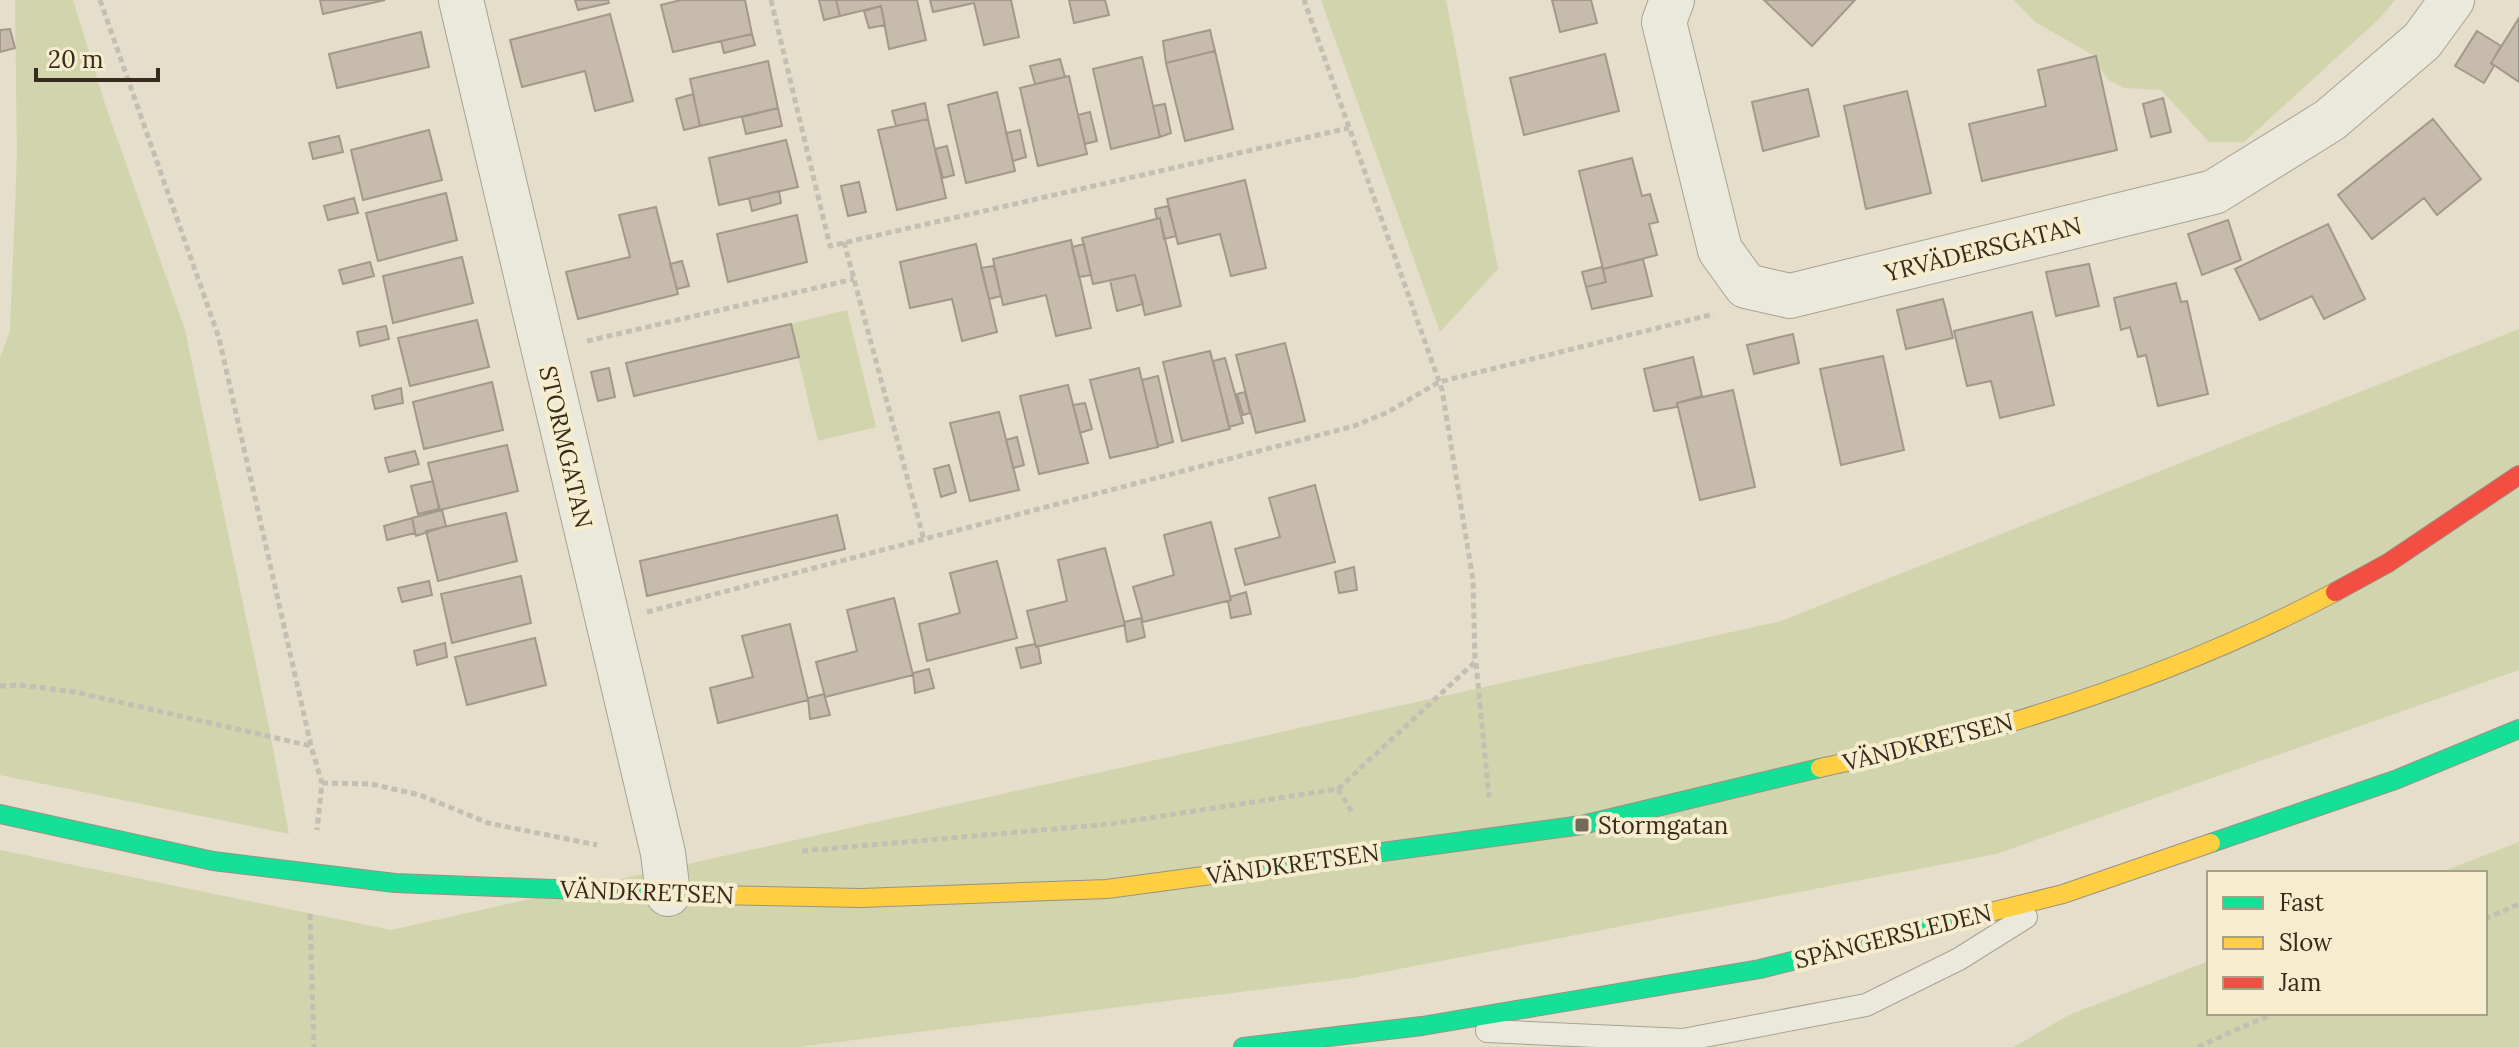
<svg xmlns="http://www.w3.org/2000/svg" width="2519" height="1047" font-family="Lora,serif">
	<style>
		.green { fill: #d1d4ac }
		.building { fill: #c7bcab; stroke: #a39989; stroke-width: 2 }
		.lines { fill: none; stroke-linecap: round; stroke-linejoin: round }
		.lane-casing { stroke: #a8a294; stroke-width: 24 }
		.street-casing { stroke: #a8a294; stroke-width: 46 }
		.fast-casing { stroke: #989283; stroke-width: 20 }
		.slow-casing { stroke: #989283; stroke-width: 20 }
		.jam-casing { stroke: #989283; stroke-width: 20 }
		.path { stroke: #c3bfb3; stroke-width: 5; stroke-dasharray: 6 4; stroke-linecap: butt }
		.lane { stroke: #ebe8dc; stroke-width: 22 }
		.street { stroke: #ebe8dc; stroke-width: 44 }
		.fast { stroke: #16e098; stroke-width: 18 }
		.slow { stroke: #ffcf43; stroke-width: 18 }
		.jam { stroke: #f24e42; stroke-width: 18 }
		.poi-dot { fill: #736a59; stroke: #f6edce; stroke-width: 3 }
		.labels { text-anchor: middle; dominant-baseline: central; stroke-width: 8; stroke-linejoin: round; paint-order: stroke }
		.street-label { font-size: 24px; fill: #362b1c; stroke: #f6edce }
		.poi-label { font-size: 24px; fill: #362b1c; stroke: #f6edce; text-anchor: start }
	</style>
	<rect width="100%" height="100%" fill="#e4deca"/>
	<path class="green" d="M15,0H73L106,107L185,330L267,717L289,834L0,775V358L10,331L17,156Z
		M1321,0H1446L1498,269L1440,332Z
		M2014,0H2395L2379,19L2244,142H2209L2161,90L2124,88L2107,79L2093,55L2035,22Z
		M847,310L876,427L818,441L790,324Z
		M2519,329V670L1996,854L1352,978L798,1047H0V850L391,930L1781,621Z
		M2519,842V1047H2014L2069,1015L2209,961V1013H2485V873H2439Z"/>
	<path class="building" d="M320,0H385L323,14Z
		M575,0H608L609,3L578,10Z
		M681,0H745L752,34L673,52L661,5Z
		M819,0H836L840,16L824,20Z
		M836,0H917L926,40L889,49L881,6L840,16Z
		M930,0H1011L1019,37L984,45L974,3L933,12Z
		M1069,0H1105L1109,15L1074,23Z
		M1552,0H1591L1597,23L1560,32Z
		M1764,0H1855L1812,46Z
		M881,6L885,25L869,28L864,11Z
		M610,14L633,101L595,111L585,71L522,87L510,40Z
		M2519,18V82L2491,63Z
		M10,29L15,48L0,52V30Z
		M1210,30L1215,51L1166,63L1163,41Z
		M2477,31L2501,46L2491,63L2494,66L2484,83L2455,66Z
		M421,32L429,67L337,88L329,54Z
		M752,34L755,45L724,53L721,41Z
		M1215,51L1233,129L1185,141L1166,63Z
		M1605,54L1619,111L1524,135L1510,78Z
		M2096,56L2117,150L1982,181L1969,124L2046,106L2038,70Z
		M1142,57L1160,137L1111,149L1093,69Z
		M1060,59L1065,77L1035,84L1030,66Z
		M768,61L778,108L700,126L690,79Z
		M1069,76L1087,154L1038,166L1020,88Z
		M1808,89L1819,136L1763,151L1752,102Z
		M1907,91L1931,193L1866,209L1844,106Z
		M997,92L1015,171L966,183L948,105Z
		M693,94L700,126L684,130L676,99Z
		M2163,98L2171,132L2151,137L2143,104Z
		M925,103L928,119L896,126L892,111Z
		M1165,104L1171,133L1160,137L1153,106Z
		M778,108L782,126L746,134L742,117Z
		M1090,112L1097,141L1085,144L1078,115Z
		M928,119L946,198L897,210L878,130Z
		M2433,119L2481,179L2437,215L2424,198L2372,239L2338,195Z
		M429,130L442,180L363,200L351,150Z
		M1020,130L1026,157L1013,161L1006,133Z
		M339,136L343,152L313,159L309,143Z
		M786,140L798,187L719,205L709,158Z
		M947,146L954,175L943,178L935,149Z
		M1632,158L1642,196L1650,194L1658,222L1649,224L1657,255L1603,269L1579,171Z
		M1245,180L1266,268L1231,276L1220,234L1178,244L1167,199Z
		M859,182L866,212L848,216L841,186Z
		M779,191L781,203L752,211L749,198Z
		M446,193L457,240L378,261L366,213Z
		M354,198L358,213L328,220L324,206Z
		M1168,206L1176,236L1164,239L1160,218L1157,219L1155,209Z
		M656,207L678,294L578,319L566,272L630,257L619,215Z
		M797,215L807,262L728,282L717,234Z
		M1160,218L1181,306L1145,315L1135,275L1093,284L1082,238Z
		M2228,220L2241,260L2202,275L2188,234Z
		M2328,224L2365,299L2324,319L2312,296L2260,320L2235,269Z
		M1071,240L1091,328L1056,336L1046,295L1003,305L993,259Z
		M976,244L997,332L962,341L952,299L910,308L900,262Z
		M1084,244L1091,275L1079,277L1072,247Z
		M462,257L473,303L393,323L383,276Z
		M1643,259L1652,296L1592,309L1586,287L1606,282L1603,269Z
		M682,261L689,286L677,289L670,264Z
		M370,262L374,276L343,284L339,270Z
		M2089,264L2099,306L2056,316L2046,272Z
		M994,266L1001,296L989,299L981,268Z
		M1602,267L1606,282L1586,287L1582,272Z
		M1135,275L1143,304L1117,311L1110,280Z
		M2176,283L2181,302L2187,301L2208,394L2158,406L2146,355L2138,357L2130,327L2121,330L2114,298Z
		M1943,299L1953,338L1906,349L1897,310Z
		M2032,312L2054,405L2000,418L1991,381L1967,386L1954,331Z
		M477,320L489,367L410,386L398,338Z
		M791,324L799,357L634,396L626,363Z
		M386,326L389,339L360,346L357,332Z
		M1793,334L1799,363L1754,374L1747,345Z
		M1285,343L1305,421L1256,433L1236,355Z
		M1210,351L1230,429L1182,441L1163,362Z
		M1883,356L1904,450L1841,465L1820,369Z
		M1693,357L1702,396L1677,403V407L1654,411L1644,369Z
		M1225,358L1243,423L1229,427L1213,361Z
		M609,368L615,397L598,401L591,372Z
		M1139,368L1158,447L1110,458L1090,380Z
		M1158,376L1173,442L1158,446L1142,380Z
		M492,382L503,430L424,449L413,402Z
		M1068,385L1088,463L1039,474L1020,396Z
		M401,388L403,403L375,409L372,396Z
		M1733,390L1755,487L1700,500L1677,403Z
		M1245,392L1250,413L1243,415L1237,394Z
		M1085,403L1092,429L1080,433L1073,405Z
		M999,412L1019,490L970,501L950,423Z
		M1017,437L1024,465L1013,468L1006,440Z
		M507,445L518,491L440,510L428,463Z
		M415,451L419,464L389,472L385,458Z
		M949,465L956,492L941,497L934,469Z
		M433,481L439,509L418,514L411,486Z
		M1315,485L1335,562L1245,585L1235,549L1280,537L1269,498Z
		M442,510L446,526L416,536L412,518Z
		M506,513L517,561L438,581L426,531Z
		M837,515L845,549L647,596L640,561Z
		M412,518L415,533L387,540L384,526Z
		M1211,522L1231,600L1143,622L1133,587L1174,575L1164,535Z
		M1105,548L1125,625L1036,647L1027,611L1067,601L1058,560Z
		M997,561L1017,638L927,661L919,624L960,613L950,573Z
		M1354,567L1357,590L1339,593L1335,572Z
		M521,576L531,623L452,643L441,594Z
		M429,581L432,595L402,602L398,588Z
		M1246,592L1251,614L1231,618L1228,601L1231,600L1230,597Z
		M894,598L913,675L825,697L816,662L857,651L847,610Z
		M1141,618L1145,637L1127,642L1124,622Z
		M790,624L808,700L718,723L710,688L753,677L742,636Z
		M535,638L546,685L467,705L455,657Z
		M445,643L447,657L417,665L414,651Z
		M1035,644L1036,647L1038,646L1041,663L1021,668L1016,648Z
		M929,669L934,688L915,693L913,673Z
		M824,694L830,715L810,719L808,698Z"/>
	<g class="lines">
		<g class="lane-casing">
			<path id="lane" d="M1487,1031L1683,1040L1866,1005L1959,959L2026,917"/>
		</g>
		<g class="street-casing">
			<path id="street" d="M461,0L663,853L668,894
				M1672,0L1664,22L1720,250L1746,286L1790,296L2214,192L2330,120L2422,41L2452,0"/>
		</g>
		<g class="fast-casing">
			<path id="fast" d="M0,814L213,861L395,883L709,895
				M2211,843L2395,780L2519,729
				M1241,871L1582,825L1820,768
				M1243,1047L1422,1026L1760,969L1962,919"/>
		</g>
		<g class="slow-casing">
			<path id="slow" d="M1820,768C1882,754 1947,742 2009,723C2122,689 2231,647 2335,592
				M709,895L861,898L1107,889L1241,871
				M1962,919L2063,894L2211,843"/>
		</g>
		<g class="jam-casing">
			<path id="jam" d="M2335,592L2388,563L2519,475"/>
		</g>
		<path class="path" d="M100,0L219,338L311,746L322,783L317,830
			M771,0L830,246L1349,128
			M844,242L924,540
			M587,341L854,279
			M647,612L1354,426L1388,412L1439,382L1714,314
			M1476,663L1489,797
			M0,686L19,685L75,692L311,746
			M322,783L371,784L420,795L488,823L597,845
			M1338,789L1352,812
			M802,851L1110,824L1338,789L1475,662L1473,580L1442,390L1304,0
			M310,914L314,1047
			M2485,919L2519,904
			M2198,1047L2274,1013"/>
		<use href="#lane" class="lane"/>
		<use href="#street" class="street"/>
		<use href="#fast" class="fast"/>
		<use href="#slow" class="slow"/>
		<use href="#jam" class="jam"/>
	</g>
	<rect class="poi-dot" x="1574" y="817" width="16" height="16" rx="4"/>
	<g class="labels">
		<g class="street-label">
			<text transform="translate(1983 249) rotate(-14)">YRVÄDERSGATAN</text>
			<text transform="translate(566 447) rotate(77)">STORMGATAN</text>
			<text transform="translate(1928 742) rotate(-14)">VÄNDKRETSEN</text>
			<text transform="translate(1293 864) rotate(-8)">VÄNDKRETSEN</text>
			<text transform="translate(647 892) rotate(2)">VÄNDKRETSEN</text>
			<text transform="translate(1893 936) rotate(-14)">SPÄNGERSLEDEN</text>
		</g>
		<g class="poi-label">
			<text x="1598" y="825">Stormgatan</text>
		</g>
	</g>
	<rect x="2207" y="871" width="280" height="144" fill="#f6edce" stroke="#a99f87" stroke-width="2"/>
	<rect x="2223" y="897" width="40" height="12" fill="#16e098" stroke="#a99f87" stroke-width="2"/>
	<text x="2279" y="911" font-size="24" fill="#362b1c">Fast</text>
	<rect x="2223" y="937" width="40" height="12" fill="#ffcf43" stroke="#a99f87" stroke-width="2"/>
	<text x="2279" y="951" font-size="24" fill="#362b1c">Slow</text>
	<rect x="2223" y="977" width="40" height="12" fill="#f24e42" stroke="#a99f87" stroke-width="2"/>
	<text x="2279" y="991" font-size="24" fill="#362b1c">Jam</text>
	<path d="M36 68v12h122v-12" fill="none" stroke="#362b1c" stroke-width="4"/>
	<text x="48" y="68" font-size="24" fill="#362b1c" stroke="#f6edce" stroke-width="6" paint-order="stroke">20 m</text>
</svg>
